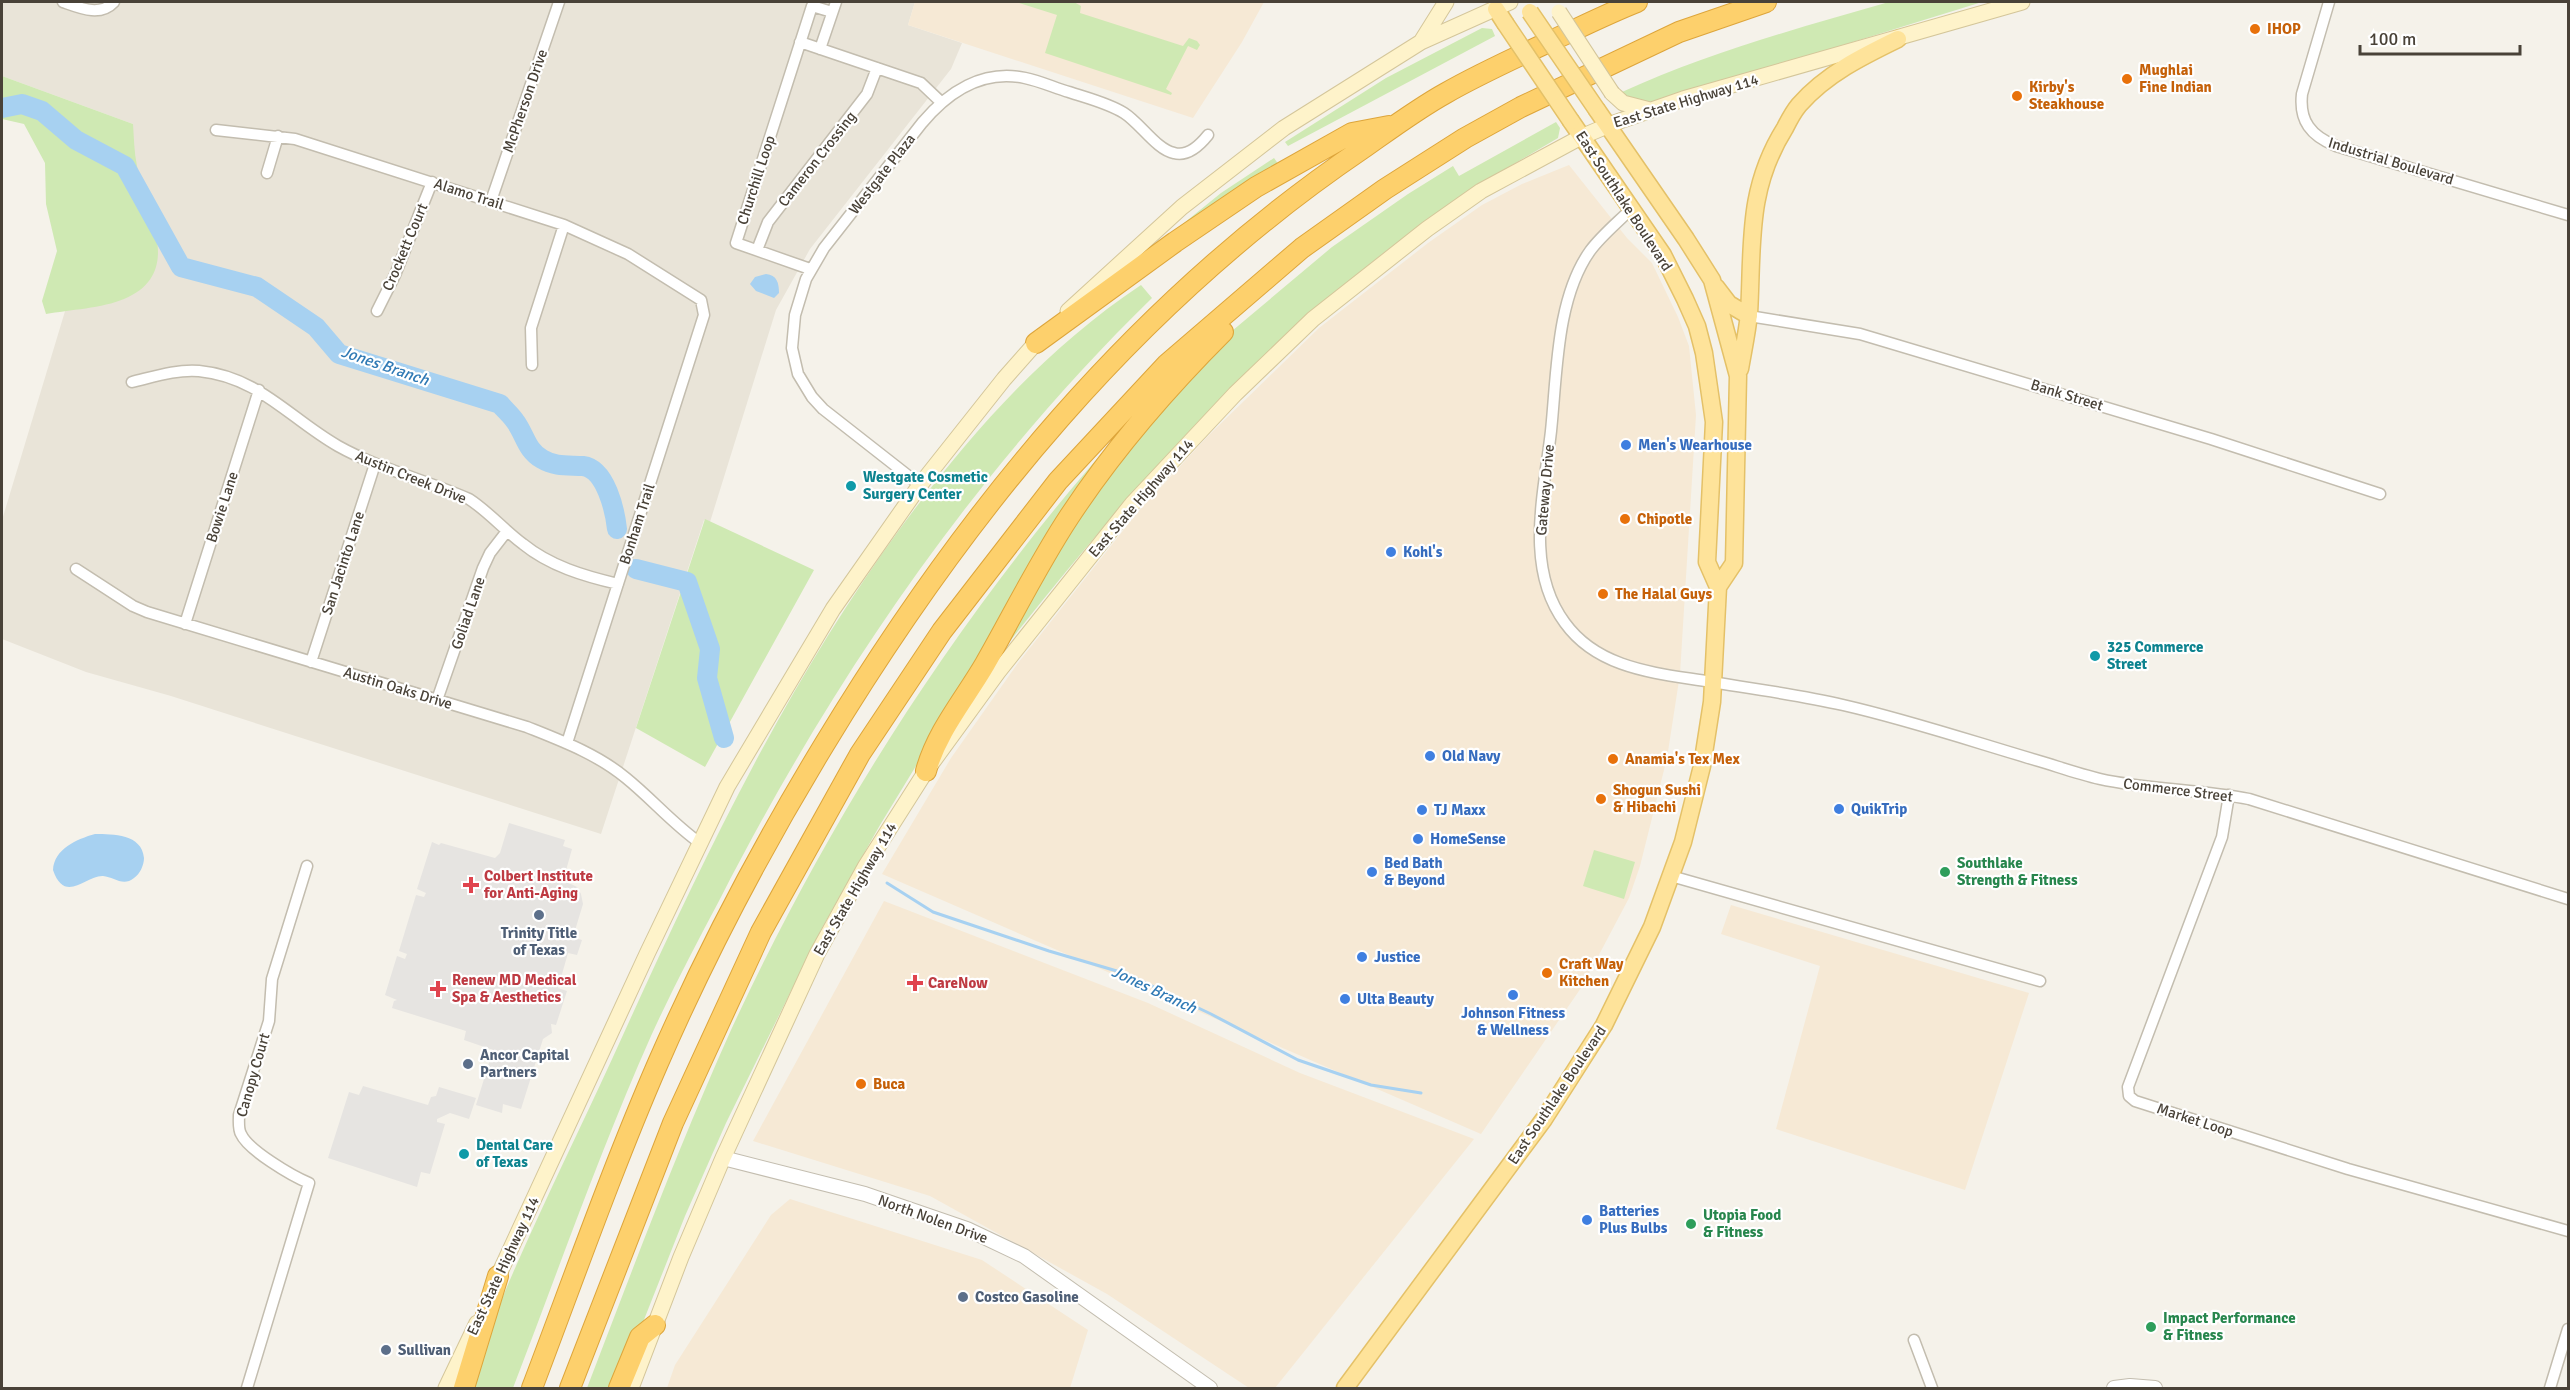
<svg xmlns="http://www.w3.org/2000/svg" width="2570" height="1390" font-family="Signika,sans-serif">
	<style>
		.residential { fill: #e9e4d8 }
		.commercial { fill: #f6e9d5 }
		.green { fill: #cfe9b3 }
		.parking { fill: #e6e4e1 }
		.water { fill: #a7d1f1 }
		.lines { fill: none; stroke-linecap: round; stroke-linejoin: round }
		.stream { stroke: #a7d1f1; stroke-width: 3 }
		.river { stroke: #a7d1f1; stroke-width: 20 }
		.minor-casing { stroke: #c3bdaf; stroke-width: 13 }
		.tertiary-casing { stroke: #c3bdaf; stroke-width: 16 }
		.secondary-casing { stroke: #d4c69a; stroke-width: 17 }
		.primary-casing { stroke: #e4c168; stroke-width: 19 }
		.motorway-casing { stroke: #dda53b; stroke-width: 22 }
		.minor { stroke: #fff; stroke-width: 10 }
		.tertiary { stroke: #fff; stroke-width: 14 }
		.secondary { stroke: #fef3ca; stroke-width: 15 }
		.primary { stroke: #fee39a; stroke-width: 16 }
		.motorway { stroke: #fdd06c; stroke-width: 20 }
		.secondary-bridge-casing { stroke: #d4c69a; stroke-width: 17; stroke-linecap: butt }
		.primary-bridge-casing { stroke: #e4c168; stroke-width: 19; stroke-linecap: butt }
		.secondary-bridge { stroke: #fef3ca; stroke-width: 15 }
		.primary-bridge { stroke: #fee39a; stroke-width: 16 }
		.food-dot { fill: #e8710a; stroke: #fff; stroke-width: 2 }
		.shop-dot { fill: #3f7fe0; stroke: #fff; stroke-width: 2 }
		.culture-dot { fill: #0f9aa8; stroke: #fff; stroke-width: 2 }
		.leisure-dot { fill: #2e9e5b; stroke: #fff; stroke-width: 2 }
		.health-dot { fill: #e0444e; stroke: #fff; stroke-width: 2 }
		.service-dot { fill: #5c6f8a; stroke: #fff; stroke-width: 2 }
		.labels { text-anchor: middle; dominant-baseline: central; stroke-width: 4.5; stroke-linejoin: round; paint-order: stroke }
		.food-label { font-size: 15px; font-weight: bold; fill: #c56008; stroke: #fff; text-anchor: start }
		.street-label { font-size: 15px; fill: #494238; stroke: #fff }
		.shop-label { font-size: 15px; font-weight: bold; fill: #366cbe; stroke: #fff; text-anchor: start }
		.culture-label { font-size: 15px; font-weight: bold; fill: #0d838f; stroke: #fff; text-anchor: start }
		.leisure-label { font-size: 15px; font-weight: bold; fill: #27864d; stroke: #fff; text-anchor: start }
		.health-label { font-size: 15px; font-weight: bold; fill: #be3a42; stroke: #fff; text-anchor: start }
		.service-label { font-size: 15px; font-weight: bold; fill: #4e5e75; stroke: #fff; text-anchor: start }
		.water-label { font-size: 16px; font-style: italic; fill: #307ab5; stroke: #fff }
	</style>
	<rect width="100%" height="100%" fill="#f5f2ea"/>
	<path class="residential" d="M2,2H915L908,25L962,43L951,69L810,249L776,310L710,522L704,520L601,834L171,696L86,672L2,639V520L69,298L133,124L2,76Z"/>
	<path class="commercial" d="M915,2H1264L1242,42L1193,118L908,25Z
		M1569,165L1627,238L1652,263L1678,317L1689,346L1696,415L1680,674L1667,758L1640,866L1629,898L1583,985L1481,1134L882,874L951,758L1018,663L1137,513L1207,437L1319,328L1428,243L1482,205L1522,184Z
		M884,901L1148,1003L1300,1073L1474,1139L1275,1388H1249L1107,1294L930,1196L753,1141Z
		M1731,905L2029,993L1965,1190L1776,1129L1820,966L1721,934Z
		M790,1199L982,1260L1088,1330L1070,1388H667L675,1365L771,1215Z"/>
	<path class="green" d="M1016,2H1074L1081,6L1080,13L1183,46L1189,38L1197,41L1200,45L1197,50L1188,46L1166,89L1172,93L1171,95L1045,53L1057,15Z
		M1889,2H1982L1669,99C1654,101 1632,106 1622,92C1708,53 1798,28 1889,2Z
		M1482,28L1492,29L1495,36L1288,146L1285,142L1386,78Z
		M2,76L133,124C134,138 134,152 137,166C146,212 186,273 124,299C103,308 69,310 46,314L42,301L57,251L46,204L45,163L24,124L2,119Z
		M1556,122L1560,128L1558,138C1506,168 1454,200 1406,236C1252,351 1125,495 1007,645L1003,643L1048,562L1111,470L1232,331L1332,247L1408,194L1453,166L1459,176Z
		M1274,158L1279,165L1163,240L1221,193Z
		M1141,285L1152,298C974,472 833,678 720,899C696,944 672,990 651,1036C600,1151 558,1271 513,1388H467C507,1275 563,1166 613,1057C697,872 781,691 902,526C970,434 1045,349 1141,285Z
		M1117,436L880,825L823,926L726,1123L685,1216L617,1388H587C633,1268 678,1148 731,1030C831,814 959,614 1117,436Z
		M705,519L814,570L705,767L636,728Z
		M1594,850L1635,862L1624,899L1583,886Z"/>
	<path class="parking" d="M509,823L565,840L563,846L572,849L565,874L558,872L556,874L561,879L577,887L581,894L583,904L573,937L582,940L577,955L568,953L558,988L567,991L556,1025L547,1023L551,1024L552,1033L543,1039L521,1109L503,1104L502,1113L476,1105L493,1050L464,1040L466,1031L392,1008L394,1001L397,1000L385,995L397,956L405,959L407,954L399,951L416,895L424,897L426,893L417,889L432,842L439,845L441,843L495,858L500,853Z
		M363,1086L428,1105L431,1097L436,1096L439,1087L476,1098L469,1119L450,1113L437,1119V1122L445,1124L430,1174L421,1172L417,1187L328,1158L349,1092L359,1095Z"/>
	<path class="water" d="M766,274C777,275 779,283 779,293L774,298L756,291L750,284L755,277Z
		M95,834C113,834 142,834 144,858C144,865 140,874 134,878C123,887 114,877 103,876C86,875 65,905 53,870C54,849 77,839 95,834Z"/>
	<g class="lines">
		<path class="stream" d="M887,883L933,912L1049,951L1127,974L1211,1014L1298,1060L1371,1085L1421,1093"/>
		<path class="river" d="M2,108L22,104L42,111L76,140L125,166L181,267L257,287L316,327L339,354L500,404C505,410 511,415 515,421C525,434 526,450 542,459C555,467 569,465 583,466C606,469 615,511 617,529
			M636,569L687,582L710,649L707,678L724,738"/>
		<g class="minor-casing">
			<path id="minor" d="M63,2C80,8 100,17 114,2
				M2329,2L2302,94C2299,121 2311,136 2336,146L2568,215
				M800,42L921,83L941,102
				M820,49L836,2
				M216,130L295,139L564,225L628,254L701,300L704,315L567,743
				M267,173L278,136
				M491,201L559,2
				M1630,210C1617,223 1601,236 1590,251C1556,299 1557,374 1551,431C1544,494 1524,568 1565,623C1599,670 1658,673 1711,682C1755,689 1800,695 1843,705C1909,720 1974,742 2039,761C2059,767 2079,774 2100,779C2149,790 2200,789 2249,799L2568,899
				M757,250L768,222L867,94L877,68
				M810,269L736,243L812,6L832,12
				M377,311L395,275L432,182
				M1749,316L1860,334L2211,439L2380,494
				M532,365L531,328L564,225
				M132,382C153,377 177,369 199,371C259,377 289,418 338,446C379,469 426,480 469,499C489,512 504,530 523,544C550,566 584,576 618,584
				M920,485L823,409L812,397L798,374L792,348L795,315L806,279L824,248L922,123C948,92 983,69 1025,78C1040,81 1055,88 1069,92C1087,98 1108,103 1124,113C1140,123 1157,150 1174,153C1188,157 1200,145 1208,135
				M76,569L133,606L147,612L527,727C562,741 597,754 626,778C652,799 673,824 700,843
				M185,624L259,390
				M311,662L375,464
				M437,700L483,568L490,553L507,531
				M2229,795L2222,837L2128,1087L2129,1096L2135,1101L2348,1169L2568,1231
				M1671,876L2040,981
				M1914,1340L1932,1388
				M247,1388L309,1183C292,1176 248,1150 241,1134C238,1129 239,1121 239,1115L269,1021L272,979L307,866
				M2550,1388L2568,1329"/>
		</g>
		<g class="tertiary-casing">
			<path id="tertiary" d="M723,1158L865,1194L967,1229L1024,1256L1210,1388
				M2114,1388L2130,1386L2155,1388"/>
		</g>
		<g class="secondary-casing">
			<path id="secondary" d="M1421,42L1446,2
				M1612,93L1623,103L1650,110
				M1068,311L1182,207L1284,128L1421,42L1510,2
				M494,1285L647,954L727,787L833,609L920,485L1004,379L1042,336
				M446,1388L477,1323
				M631,1388L681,1257L723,1158L817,954L865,867L926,771L998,672L1132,504L1235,394L1313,319L1427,229L1481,191L1581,137L1614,123L1683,99L2022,2"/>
		</g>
		<g class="primary-casing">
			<path id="primary" d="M1496,9L1505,23
				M1597,110L1686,239L1712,280L1738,376L1734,563L1718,587
				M1716,287L1729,304L1749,316
				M1740,369C1743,351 1747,333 1749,314C1753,245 1746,190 1785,128C1789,120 1794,111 1799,105C1826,74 1863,56 1898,39
				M1345,1388L1544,1119L1604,1025L1652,927L1683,842L1702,766L1712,702L1718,587L1707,562L1714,422L1704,353L1697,326L1685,299L1663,255L1571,121"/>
		</g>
		<g class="motorway-casing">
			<path id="motorway" d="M1036,343L1175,242L1256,187L1352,133L1389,126
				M926,771C937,731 964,700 985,664C1013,615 1038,564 1069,517C1113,450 1166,389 1223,332
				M464,1388L498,1276
				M532,1388C573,1280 612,1169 658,1063C706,953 762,847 824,745C965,512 1135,303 1362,149C1389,130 1417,109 1446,93C1481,73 1517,57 1553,40C1581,27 1609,13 1637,2
				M570,1388L673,1123L761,932L860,754L942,631L1058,481L1167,364L1302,248L1385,189L1465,138L1521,107L1679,32L1766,2
				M619,1388L640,1337L655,1325"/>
		</g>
		<use href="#minor" class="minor"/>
		<use href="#tertiary" class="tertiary"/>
		<use href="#secondary" class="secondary"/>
		<use href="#primary" class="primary"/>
		<use href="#motorway" class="motorway"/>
		<g class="secondary-bridge-casing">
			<path id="secondary-bridge" d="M1559,12L1612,93"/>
		</g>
		<g class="primary-bridge-casing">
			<path id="primary-bridge" d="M1530,12L1597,110
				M1505,23L1571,121"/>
		</g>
		<use href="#secondary-bridge" class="secondary-bridge"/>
		<use href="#primary-bridge" class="primary-bridge"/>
	</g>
	<g class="food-dot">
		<circle cx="2255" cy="29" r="6"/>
		<circle cx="2127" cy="79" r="6"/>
		<circle cx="2017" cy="96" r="6"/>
		<circle cx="1625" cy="519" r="6"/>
		<circle cx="1603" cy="594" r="6"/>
		<circle cx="1613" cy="759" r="6"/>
		<circle cx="1601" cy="799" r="6"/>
		<circle cx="1547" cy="973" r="6"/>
		<circle cx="861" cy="1084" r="6"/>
	</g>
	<g class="shop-dot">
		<circle cx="1626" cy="445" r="6"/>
		<circle cx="1391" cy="552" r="6"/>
		<circle cx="1430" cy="756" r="6"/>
		<circle cx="1839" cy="809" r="6"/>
		<circle cx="1422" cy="810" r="6"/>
		<circle cx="1418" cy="839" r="6"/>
		<circle cx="1372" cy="872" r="6"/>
		<circle cx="1362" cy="957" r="6"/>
		<circle cx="1513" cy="995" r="6"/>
		<circle cx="1345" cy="999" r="6"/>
		<circle cx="1587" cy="1220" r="6"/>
	</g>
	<g class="culture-dot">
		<circle cx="851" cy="486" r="6"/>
		<circle cx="2095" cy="656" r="6"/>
		<circle cx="464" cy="1154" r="6"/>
	</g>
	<g class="leisure-dot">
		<circle cx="1945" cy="872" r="6"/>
		<circle cx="1691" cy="1224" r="6"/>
		<circle cx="2151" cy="1327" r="6"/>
	</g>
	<g class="health-dot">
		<path d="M468 876h6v6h6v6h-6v6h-6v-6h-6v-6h6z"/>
		<path d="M912 974h6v6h6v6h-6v6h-6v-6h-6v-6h6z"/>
		<path d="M435 980h6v6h6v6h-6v6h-6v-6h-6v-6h6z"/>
	</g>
	<g class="service-dot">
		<circle cx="539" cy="915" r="6"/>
		<circle cx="468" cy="1064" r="6"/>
		<circle cx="963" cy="1297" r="6"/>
		<circle cx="386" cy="1350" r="6"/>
	</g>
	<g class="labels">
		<g class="food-label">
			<text x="2267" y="29">IHOP</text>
			<text x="2139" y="70">Mughlai<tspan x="2139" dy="17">Fine Indian</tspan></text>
			<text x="2029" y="87">Kirby's<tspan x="2029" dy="17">Steakhouse</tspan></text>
			<text x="1637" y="519">Chipotle</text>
			<text x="1615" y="594">The Halal Guys</text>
			<text x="1625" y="759">Anamia's Tex Mex</text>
			<text x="1613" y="790">Shogun Sushi<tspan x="1613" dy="17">&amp; Hibachi</tspan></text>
			<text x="1559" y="964">Craft Way<tspan x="1559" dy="17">Kitchen</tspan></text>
			<text x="873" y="1084">Buca</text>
		</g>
		<g class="street-label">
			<text transform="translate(525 101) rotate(-71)">McPherson Drive</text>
			<text transform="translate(1686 101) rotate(-17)">East State Highway 114</text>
			<text transform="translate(817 159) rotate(-52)">Cameron Crossing</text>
			<text transform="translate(2391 161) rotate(17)">Industrial Boulevard</text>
			<text transform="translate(882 174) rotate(-52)">Westgate Plaza</text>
			<text transform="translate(756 180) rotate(-72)">Churchill Loop</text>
			<text transform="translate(469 194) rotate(18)">Alamo Trail</text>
			<text transform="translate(1624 201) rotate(57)">East Southlake Boulevard</text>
			<text transform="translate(405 247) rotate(-67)">Crockett Court</text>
			<text transform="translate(2067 395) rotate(17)">Bank Street</text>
			<text transform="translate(411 477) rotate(22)">Austin Creek Drive</text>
			<text transform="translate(1545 490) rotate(-85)">Gateway Drive</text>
			<text transform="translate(1141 498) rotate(-49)">East State Highway 114</text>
			<text transform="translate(222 507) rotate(-72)">Bowie Lane</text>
			<text transform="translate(637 524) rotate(-72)">Bonham Trail</text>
			<text transform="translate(343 563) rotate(-72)">San Jacinto Lane</text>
			<text transform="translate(468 613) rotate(-71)">Goliad Lane</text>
			<text transform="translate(398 688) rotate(17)">Austin Oaks Drive</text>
			<text transform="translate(2178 790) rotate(7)">Commerce Street</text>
			<text transform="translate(855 889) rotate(-60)">East State Highway 114</text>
			<text transform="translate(253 1075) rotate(-74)">Canopy Court</text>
			<text transform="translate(1557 1095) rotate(-56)">East Southlake Boulevard</text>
			<text transform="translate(2195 1120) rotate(18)">Market Loop</text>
			<text transform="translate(933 1219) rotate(20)">North Nolen Drive</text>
			<text transform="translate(503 1266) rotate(-65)">East State Highway 114</text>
		</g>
		<g class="shop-label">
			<text x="1638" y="445">Men's Wearhouse</text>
			<text x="1403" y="552">Kohl's</text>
			<text x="1442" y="756">Old Navy</text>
			<text x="1851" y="809">QuikTrip</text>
			<text x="1434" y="810">TJ Maxx</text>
			<text x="1430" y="839">HomeSense</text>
			<text x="1384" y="863">Bed Bath<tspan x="1384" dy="17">&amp; Beyond</tspan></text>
			<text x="1374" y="957">Justice</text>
			<text x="1357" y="999">Ulta Beauty</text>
			<text x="1513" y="1013" text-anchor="middle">Johnson Fitness<tspan x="1513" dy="17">&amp; Wellness</tspan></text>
			<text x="1599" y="1211">Batteries<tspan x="1599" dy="17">Plus Bulbs</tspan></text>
		</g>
		<g class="culture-label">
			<text x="863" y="477">Westgate Cosmetic<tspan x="863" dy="17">Surgery Center</tspan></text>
			<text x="2107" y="647">325 Commerce<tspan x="2107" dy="17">Street</tspan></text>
			<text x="476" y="1145">Dental Care<tspan x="476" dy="17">of Texas</tspan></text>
		</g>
		<g class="leisure-label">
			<text x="1957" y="863">Southlake<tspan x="1957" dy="17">Strength &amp; Fitness</tspan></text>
			<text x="1703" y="1215">Utopia Food<tspan x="1703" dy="17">&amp; Fitness</tspan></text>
			<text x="2163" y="1318">Impact Performance<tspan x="2163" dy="17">&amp; Fitness</tspan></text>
		</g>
		<g class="health-label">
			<text x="484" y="876">Colbert Institute<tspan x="484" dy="17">for Anti-Aging</tspan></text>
			<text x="452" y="980">Renew MD Medical<tspan x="452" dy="17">Spa &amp; Aesthetics</tspan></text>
			<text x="928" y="983">CareNow</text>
		</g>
		<g class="service-label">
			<text x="539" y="933" text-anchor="middle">Trinity Title<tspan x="539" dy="17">of Texas</tspan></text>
			<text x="480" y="1055">Ancor Capital<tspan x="480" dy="17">Partners</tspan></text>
			<text x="975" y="1297">Costco Gasoline</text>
			<text x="398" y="1350">Sullivan</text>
		</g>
		<g class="water-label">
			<text transform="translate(385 366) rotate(19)">Jones Branch</text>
			<text transform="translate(1154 990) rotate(25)">Jones Branch</text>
		</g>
	</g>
	<rect width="2570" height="1390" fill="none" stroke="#494238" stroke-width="6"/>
	<path d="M2360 45v9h160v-9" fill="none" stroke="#494238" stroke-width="3"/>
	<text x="2369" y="45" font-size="18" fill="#494238" stroke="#ffffff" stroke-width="4.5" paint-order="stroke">100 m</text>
</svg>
